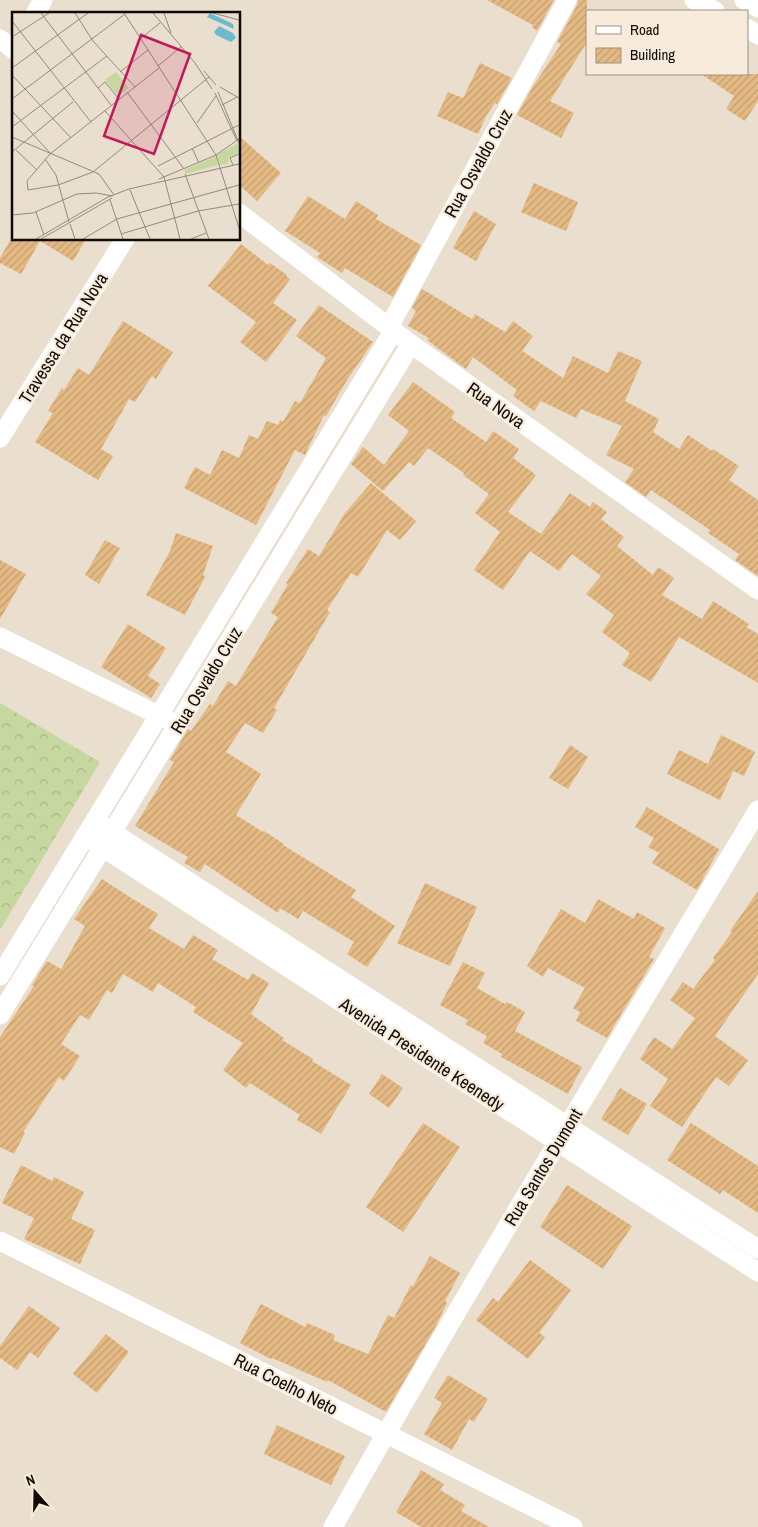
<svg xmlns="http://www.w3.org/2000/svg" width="758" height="1527" font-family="'Archivo Narrow',sans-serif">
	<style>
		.forest { fill: url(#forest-crowns) }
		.building { fill: url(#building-hatch) }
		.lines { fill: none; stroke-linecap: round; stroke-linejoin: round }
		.minor { stroke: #fff; stroke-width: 19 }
		.labels { text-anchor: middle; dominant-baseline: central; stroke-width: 4.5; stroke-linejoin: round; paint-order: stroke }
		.street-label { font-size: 18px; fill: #100b07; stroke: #f8ebdb }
		.inset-road { fill: none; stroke: #938a7e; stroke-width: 1 }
		.view { fill: #c2185b; fill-opacity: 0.15; stroke: #c2185b; stroke-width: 2.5 }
		.inset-edge { fill: none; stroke: #100b07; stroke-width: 2.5 }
	</style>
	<defs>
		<pattern id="forest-crowns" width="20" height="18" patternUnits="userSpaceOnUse" patternTransform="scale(1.25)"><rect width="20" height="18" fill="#c7d7a0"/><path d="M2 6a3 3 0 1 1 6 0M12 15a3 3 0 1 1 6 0" fill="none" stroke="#aab788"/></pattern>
		<pattern id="building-hatch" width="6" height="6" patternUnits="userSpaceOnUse" patternTransform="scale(1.25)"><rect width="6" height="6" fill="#e4b984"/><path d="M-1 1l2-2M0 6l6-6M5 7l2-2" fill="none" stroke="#c39e70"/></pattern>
	</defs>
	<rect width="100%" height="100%" fill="#eadece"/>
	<path class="forest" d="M0,703L100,762L0,930Z"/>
	<path class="building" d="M487,0H554L537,31L532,27L533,25Z
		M578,0H587V42L550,101L574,113L561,138L517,115L532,88L561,44L557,42L577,5Z
		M480,63L512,78L497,104L495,103L486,116L478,134L437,116L448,92L463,98Z
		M701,74H758V101L745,121L726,109L734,96Z
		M239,136L281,173L257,201L239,185Z
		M534,183L578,202L566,231L521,212Z
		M308,196L345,219L356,201L378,215L376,219L421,245L393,297L345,268L342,273L317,257L320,253L285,231Z
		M474,211L496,224L476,261L453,248Z
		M11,239H86L73,261L40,241L21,274L0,263V258Z
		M241,244L268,265L270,263L287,275L286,276L290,279L273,303L297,320L266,362L240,342L256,322L208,286Z
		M422,289L472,319L475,314L505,332L513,321L533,336L522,351L563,378L573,356L608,373L618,351L642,361L625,401L659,419L653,432L679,449L688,435L712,451L713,449L739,466L729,480L758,500V576L735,560L739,554L708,533L710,530L651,490L646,497L625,482L634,469L606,455L622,426L581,409L576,418L541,401L534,411L513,396L517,390L473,357L466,369L427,340L429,338L408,326L416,311L412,308Z
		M319,305L373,342L347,380L326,416L324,415L305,455L295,450L256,525L184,488L195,467L210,475L222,450L239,458L249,435L258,439L267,421L278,425L280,420L283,422L295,401L300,403L326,358L296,336Z
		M123,321L173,352L156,379L152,376L135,402L129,399L101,449L113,456L98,480L35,442L53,413L48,411L62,388L64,390L78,368L89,375Z
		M413,382L455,412L451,418L486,442L493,431L519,449L513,458L536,475L508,512L541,534L570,493L590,507L593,502L607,512L601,519L624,537L617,546L653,575L658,567L674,578L662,595L702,619L713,601L749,624L746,627L758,634V683L679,637L651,682L622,665L630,653L602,632L614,615L586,594L601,576L572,554L559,571L530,551L503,590L474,570L500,532L475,513L489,494L463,475L464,473L428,448L414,466L409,462L383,491L351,464L363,447L384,465L409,431L388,415Z
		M371,483L416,521L400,540L387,530L358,577L351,573L327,610L330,612L274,708L277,710L263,733L245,723L226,752L261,774L236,815L263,832L264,831L284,844L283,845L356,890L351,897L395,926L367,967L347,954L354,942L303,911L298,919L280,908L278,913L205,864L200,872L184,863L188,857L135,826L174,762L170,760L188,729L191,731L210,704L213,706L228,681L236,686L278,617L271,613L288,584L286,583L308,549L319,556L345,513Z
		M176,533L213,546L203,575L205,577L185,615L146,595L170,551Z
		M105,540L120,548L99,584L85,575Z
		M0,560L26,574L0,619Z
		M128,624L166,648L148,676L160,684L151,698L101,667Z
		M721,735L755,752L744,776L733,771L720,800L667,774L679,750L708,764Z
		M570,745L588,757L568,789L549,778Z
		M647,807L719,849L697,890L652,863L659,853L648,847L654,838L635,827Z
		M102,879L128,896L158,914L149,928L184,949L193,935L218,950L212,959L248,980L252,973L269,983L251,1014L284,1038L282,1040L313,1059L312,1061L351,1085L321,1134L297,1120L300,1115L250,1083L246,1088L223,1070L243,1043L193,1012L196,1007L158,983L153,992L123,974L112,993L107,990L89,1020L80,1015L61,1044L80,1056L64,1081L59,1077L23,1132L25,1133L14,1154L0,1147V1037L34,986L32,985L47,961L61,969L85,926L74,919Z
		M425,883L477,907L450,966L397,943Z
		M758,891V974L715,1036L748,1060L729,1086L716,1077L682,1127L650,1106L668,1079L640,1059L654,1037L672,1049L695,1018L670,1000L683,982L693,989L715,960L713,958L732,932L730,931Z
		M598,899L634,919L637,912L665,928L649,957L654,959L607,1038L576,1021L580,1012L573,1008L585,988L548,968L543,977L527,966L561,909L585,923Z
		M463,962L485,973L477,988L505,1004L507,1002L525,1012L515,1031L582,1067L568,1094L501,1057L502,1054L483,1043L487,1036L465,1024L468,1020L440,1005Z
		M382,1074L403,1088L389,1108L369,1094Z
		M620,1088L647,1104L628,1135L601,1119Z
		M423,1123L460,1147L403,1232L366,1207Z
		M691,1123L758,1166V1213L723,1190L720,1194L667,1160Z
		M21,1165L52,1181L54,1177L84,1192L71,1219L95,1230L80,1264L24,1239L34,1218L2,1203Z
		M567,1185L632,1226L603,1269L540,1227Z
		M430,1256L460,1273L445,1301L447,1303L436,1326L386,1412L328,1380L327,1382L272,1358L271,1359L240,1343L261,1304L305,1327L307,1323L335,1335L333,1340L368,1354L388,1315L394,1318L411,1285L413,1286Z
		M530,1260L571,1290L539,1333L545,1337L528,1359L476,1320L493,1298L498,1302Z
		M29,1306L60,1328L38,1358L30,1352L17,1370L0,1358V1346Z
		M106,1334L129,1352L97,1393L73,1374Z
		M448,1375L488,1399L474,1422L469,1419L452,1450L424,1434L442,1403L434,1398Z
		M277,1425L345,1456L331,1485L264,1454Z
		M421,1470L444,1484L440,1490L465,1505L461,1511L489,1527H421L396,1512Z"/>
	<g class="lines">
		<path class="minor" d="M694,0L715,11
			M744,0L758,8
			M35,14L43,0
			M747,28L758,35
			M0,39L14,50
			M239,213L411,344L758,590
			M389,327L567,0
			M0,438L125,239
			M0,637L170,721
			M95,821L758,1249
			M85,836L758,1272
			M0,976L394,330
			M0,1015L411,344
			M0,1241L573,1527
			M333,1527C469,1285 615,1048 758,810"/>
	</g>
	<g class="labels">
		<g class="street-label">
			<text transform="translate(478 163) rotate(-61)">Rua Osvaldo Cruz</text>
			<text transform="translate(63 338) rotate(-58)">Travessa da Rua Nova</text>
			<text transform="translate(496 405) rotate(35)">Rua Nova</text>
			<text transform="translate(206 680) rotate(-59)">Rua Osvaldo Cruz</text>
			<text transform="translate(422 1054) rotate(33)">Avenida Presidente Keenedy</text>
			<text transform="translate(543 1167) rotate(-59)">Rua Santos Dumont</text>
			<text transform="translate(286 1384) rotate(27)">Rua Coelho Neto</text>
		</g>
	</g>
	<g transform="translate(12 12)">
		<rect width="228" height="228" fill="#eadece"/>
		<path d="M104,60L117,76L106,84L93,68ZM226,131L227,140L217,146L216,152L208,153L205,143ZM204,144L206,153L174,162L172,158Z" fill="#c7d7a0"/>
		<path d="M198,1L221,12L222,17L195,5ZM207,14L221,21L224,26L219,30L204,23L202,20Z" fill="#6abad1"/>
		<path class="inset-road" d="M29,1L99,93M63,1L81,29L123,75M112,1L204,143L227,216M141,1L183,51L200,77M152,1L159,21M201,1L227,8M0,9L79,110M0,25L37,1M128,27L148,11M146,54L170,34M0,56L76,1M147,56L38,142L15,169L16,178L46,173L81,160L197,65M192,59L204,73M108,60L136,38M0,63L59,126M208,75L227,86M86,76L93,70L107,87M115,80L172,157M206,80L227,131M203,81L225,129M0,87L113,2M210,93L225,85M0,99L38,141M93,99L152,165L168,227M185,111L204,84M0,115L95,44M0,125L87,162L102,183M180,136L187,151M4,138L25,158M0,140L61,90M33,147L44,163L57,210M221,153L218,146L227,142M146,154L227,113M173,162L197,227M147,167L204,143L227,127M118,178L138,227M98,188L111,227M24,200L32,223M0,203L21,201L65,182L84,181L101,184M58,212L63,227M109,222L186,199L227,192M24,227L96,185L117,177L227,152M29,227L100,186M71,227L105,207L227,173M179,227L194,221"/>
		<path class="view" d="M129,23L178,42L142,142L92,124Z"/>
		<rect width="228" height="228" class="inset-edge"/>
	</g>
	<rect x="586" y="10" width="162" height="65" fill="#f8ebdb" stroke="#9b9186"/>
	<rect x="596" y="26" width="25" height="8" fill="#ffffff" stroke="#9b9186"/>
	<text x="630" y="35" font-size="15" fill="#100b07">Road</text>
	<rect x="596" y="48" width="25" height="15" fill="url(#building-hatch)" stroke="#9b9186"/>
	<text x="630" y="60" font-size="15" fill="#100b07">Building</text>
	<g transform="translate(35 1492) rotate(340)" stroke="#f8ebdb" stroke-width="4" paint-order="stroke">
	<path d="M0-4L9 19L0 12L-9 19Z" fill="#100b07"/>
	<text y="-8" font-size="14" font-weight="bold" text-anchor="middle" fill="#100b07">N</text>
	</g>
</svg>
